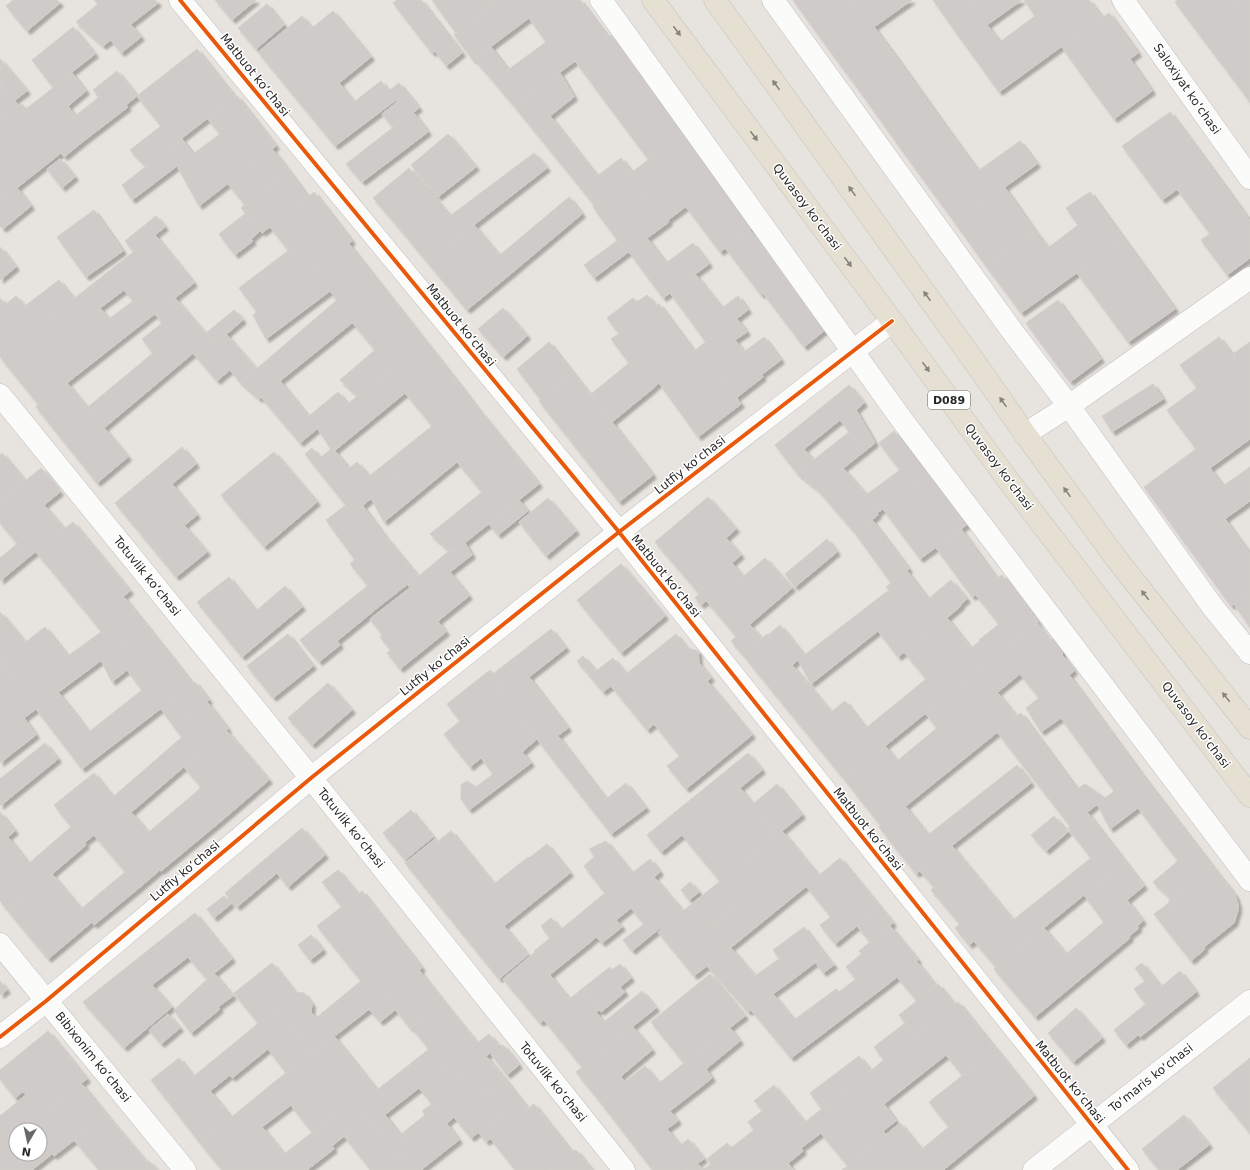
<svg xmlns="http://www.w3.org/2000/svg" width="1250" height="1170" font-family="'DejaVu Sans',sans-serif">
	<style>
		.building { fill: #cecbc8; stroke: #d2cfca; fill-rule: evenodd; filter: url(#shadow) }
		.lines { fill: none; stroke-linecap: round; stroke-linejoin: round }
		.minor-casing { stroke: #c0bfc0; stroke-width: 23 }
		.major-casing { stroke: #c3c2c0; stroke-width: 23 }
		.minor { stroke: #fbfbfa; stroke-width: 22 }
		.major { stroke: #e6e0d2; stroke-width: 22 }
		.cycleway-casing { stroke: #fff; stroke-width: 6 }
		.cycleway { stroke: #e8590c; stroke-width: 4 }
		.oneway { fill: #87847d }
		.labels { text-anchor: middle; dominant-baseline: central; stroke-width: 3; stroke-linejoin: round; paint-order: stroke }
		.shield { fill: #fff; stroke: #686868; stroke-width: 1 }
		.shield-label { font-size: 11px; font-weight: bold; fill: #282828 }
		.street-label { font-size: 12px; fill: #282828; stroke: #fff }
	</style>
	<defs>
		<filter id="shadow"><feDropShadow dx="3.5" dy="3.5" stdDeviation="1" flood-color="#0004"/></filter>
	</defs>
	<rect width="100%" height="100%" fill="#e7e3de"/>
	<path class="building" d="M13,0H57L60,3L27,31L6,6Z
		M94,0H155L158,3L103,46L76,22L98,4Z
		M215,0H256L232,20Z
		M397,0H421L462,53L446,66L435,51L432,53L393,3Z
		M432,0H486L491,7L456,33Z
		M486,0H501L491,7Z
		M501,0H580L608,37L514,106L493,81L546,42L529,18L473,60L454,35Z
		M793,0H860L816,32Z
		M860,0H912L874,27L901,64L861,93L816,32Z
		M933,0H969L976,10L952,27Z
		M969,0H1022L987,25L1000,42L1035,16L1024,0H1089L1102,17L999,92L952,27L976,10Z
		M1178,0H1242L1198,33L1175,2Z
		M1242,0H1250V85L1242,91L1198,33Z
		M267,4L284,25L256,49L238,28Z
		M333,11L371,57L339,83L354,102L381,81L396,100L335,146L258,52L302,16L312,28Z
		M1109,13L1138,53L1091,88L1061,46Z
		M131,25L141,37L121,53L111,40Z
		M73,27L95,54L53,87L32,60Z
		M611,35L684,133L648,159L575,61Z
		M491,47L508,70L493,81L474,59Z
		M197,49L235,97L146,166L130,150L161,126L137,96Z
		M0,59L27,91L14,101L0,84Z
		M1130,59L1152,91L1114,119L1091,88Z
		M901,64L946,127L906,156L861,93Z
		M117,71L137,96L126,105L128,107L85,140L70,120L99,97L93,90Z
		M72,73L86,91L68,106L75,116L70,120L85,140L64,157L26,109Z
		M560,73L574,97L550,116L597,176L621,158L632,172L618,182L621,186L595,206L514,106Z
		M399,83L419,108L393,127L382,114L397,102L389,91Z
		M1,85L19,106L0,121V86Z
		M1250,85V103L1242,91Z
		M237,96L276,146L199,206L177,166L220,134L208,119Z
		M22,104L61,153L18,187L2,166L0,168V121Z
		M413,112L428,132L362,182L346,164Z
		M1170,112L1210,166L1162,200L1122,146Z
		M946,127L978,171L1020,141L1037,164L955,223L906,156Z
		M684,133L720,181L668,220L632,172Z
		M448,134L476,167L438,197L411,165Z
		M182,139L193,154L132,200L122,185Z
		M272,149L289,171L245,205L228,184Z
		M534,153L547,168L474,225L428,263L388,215L425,186L450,216Z
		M60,159L75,177L62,188L47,169Z
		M2,166L18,187L0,202V168Z
		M1210,166L1250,221V258L1227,275L1201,240L1210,234L1177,189Z
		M409,168L425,186L388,215L373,198Z
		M289,171L308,197L262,233L241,208Z
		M632,172L648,194L626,211L623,208L604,222L593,207L621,186L618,182Z
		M720,181L754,227L720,252L686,207Z
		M17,188L31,206L3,229L0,226V202Z
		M1005,188L1035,231L986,266L955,223Z
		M314,192L352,241L307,274L270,227Z
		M1090,192L1124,239L1021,313L986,266L1035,231L1048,248L1078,225L1066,208Z
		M648,194L669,222L627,253L604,222L623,208L626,211Z
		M569,197L582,214L513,272L500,255Z
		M94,210L123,251L86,277L57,237Z
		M246,213L260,231L251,239L253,241L235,255L219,234Z
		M156,216L165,227L134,252L125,241Z
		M474,225L513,272L467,310L428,263Z
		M750,230L785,277L761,295L726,249Z
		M155,235L194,283L39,405L0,357ZM124,290L133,301L109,319L100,308Z
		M647,238L666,263L693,243L709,264L663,298L629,252Z
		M1124,239L1175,309L1128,342L1077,273Z
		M618,240L627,253L594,278L584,265Z
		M348,243L388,294L280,381L261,365L337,300L330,291L266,339L253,315Z
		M0,247L16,267L0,280Z
		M289,250L307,274L257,312L239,288Z
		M695,274L722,308L738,296L748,310L706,342L670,293Z
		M785,277L825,330L804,347L763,293Z
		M59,280L74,299L0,357V309L16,296L25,306Z
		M388,294L426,342L358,396L340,380L375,350L352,322Z
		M647,295L656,306L659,304L694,351L650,391L611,339L619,334L607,318L633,298L637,302Z
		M0,298L5,305L0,309Z
		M175,298L210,339L104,428L88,407L153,353L142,339L162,323L155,314Z
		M1058,300L1085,337L1054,361L1026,323Z
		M503,308L527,336L503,357L478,329Z
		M234,310L243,320L215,344L206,333Z
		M737,319L747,332L735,340L725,327Z
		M725,327L763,377L736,398L699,347Z
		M226,334L256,369L240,382L230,370L217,381L193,353L210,339L215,344Z
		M764,337L781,360L761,375L744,352Z
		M1085,337L1101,359L1070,382L1054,361Z
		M1219,337L1250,378V410L1196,449L1167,410L1197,388L1180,365Z
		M426,342L462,388L425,417L405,393L333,452L317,428Z
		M549,342L573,373L541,400L517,369Z
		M1250,342V378L1233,354Z
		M699,347L741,404L698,437L659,383Z
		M629,363L650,391L612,422L590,395Z
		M261,365L280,381L259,399L240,382Z
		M573,373L612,422L577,449L539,401Z
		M280,381L318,428L300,443L261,397Z
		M67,383L128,457L97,483L36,407Z
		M1153,384L1163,399L1112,432L1102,416Z
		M849,385L864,403L856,410L875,443L865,451L840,420L804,449L813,459L797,473L775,445Z
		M462,388L478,409L441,438L425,417Z
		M338,392L348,404L318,428L309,416Z
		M478,409L539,484L452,553L430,534L482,492L457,462L384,522L371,498L441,438Z
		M1250,410V439L1210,468L1196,449Z
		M612,422L653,475L619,502L577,449Z
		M432,426L441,438L383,488L372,474Z
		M894,431L927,475L880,511L866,495L900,470L879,443Z
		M849,432L865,451L817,489L797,473Z
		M182,447L196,464L172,484L197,515L154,550L115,503Z
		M312,448L320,458L331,449L333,452L335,451L349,469L329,484L305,454Z
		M1196,449L1223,486L1250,467V501L1187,546L1144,487Z
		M274,452L317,502L264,547L221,495Z
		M2,453L25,481L0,502V455Z
		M357,462L369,476L372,474L383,488L353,514L329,484Z
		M41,468L60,492L44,505L64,529L29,557L0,523V502Z
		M843,468L880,511L877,513L878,515L855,533L817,489Z
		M931,473L969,523L920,559L883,509Z
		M708,497L736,529L726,538L741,555L698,592L655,542Z
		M548,498L576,531L546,556L519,522Z
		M519,500L528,511L498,535L489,524Z
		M346,505L353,514L362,505L384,535L355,560L326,520Z
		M1225,519L1250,554V592L1231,606L1187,546Z
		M872,520L909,569L891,583L855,533Z
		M73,522L130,591L93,621L36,552Z
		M184,525L207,552L176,577L154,550Z
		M961,529L997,579L972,597L936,548Z
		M384,535L418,576L381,605L366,587L368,586L350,564Z
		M827,539L837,552L795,587L785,574Z
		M465,543L472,555L450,572L469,596L438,621L408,585L449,551L452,553Z
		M17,544L29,557L0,581V558Z
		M765,558L792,588L736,636L710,605Z
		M732,563L743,577L710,605L706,601L701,605L695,598L700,593L698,592Z
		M621,564L665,616L621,653L577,600Z
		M907,571L928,599L951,580L967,599L960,605L961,606L925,636L886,587Z
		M1002,575L1038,622L993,658L979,640L999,624L975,594Z
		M229,577L256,611L285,586L302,607L242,657L197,602Z
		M366,587L381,605L337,641L340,645L319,662L300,640Z
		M411,587L446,632L400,669L387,653L391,650L380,637L382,634L370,619Z
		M889,590L925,636L898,657L878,631L811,684L798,660Z
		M1250,592V627L1234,604Z
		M123,596L147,626L115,650L93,621Z
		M0,612L25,642L0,662Z
		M947,618L971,648L980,641L993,658L963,683L925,636Z
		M1037,623L1049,639H1055L1063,650L1062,655L1074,671L1039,698L1020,674L983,704L965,681Z
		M750,625L762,639L743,655L731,641Z
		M780,625L804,655L792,665L768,635Z
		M147,626L193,684L82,769L36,709L58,692L89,732L142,690L127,670L112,682L101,660Z
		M45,627L68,656L101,632L115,650L36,709L0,662Z
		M551,629L566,648L529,677L568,728L543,747L497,688L502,685L493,674Z
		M288,634L313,666L273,698L247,666Z
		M676,634L687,648L698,651L699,663L711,678L707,681L752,735L686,789L667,766L680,756L654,724L647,730L611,686Z
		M767,634L792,665L768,686L743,655Z
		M925,636L963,683L844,779L768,686L792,665L831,712L845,701L866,728L926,679L904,652Z
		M583,656L596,671L613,658L626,674L603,692L577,661Z
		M0,663L36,709L24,718L36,735L0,763Z
		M490,670L502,685L497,688L537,739L522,752L531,763L469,810L461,799V785L467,781L476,787L493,774L481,758L470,767L444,734L460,721L447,704Z
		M1069,675L1140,772L1114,791L1061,718L1041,732L1026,708Z
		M965,681L983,704L980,706L1000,730L881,826L844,779L885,746L897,761L937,728L925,713Z
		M195,682L209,700L174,727L161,709Z
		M328,683L352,710L337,723L313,696Z
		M997,692L1016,716L1000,730L980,706Z
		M313,696L337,723L312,745L288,718Z
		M207,702L228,729L128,815L113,797L182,737L174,727Z
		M1021,713L1077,789L1085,784L1105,798L1070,826L997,732Z
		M227,731L269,780L220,822L195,793L201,787L184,767Z
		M558,736L606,799L626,783L646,808L611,834L543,747Z
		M45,743L58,759L0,806V779Z
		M748,753L762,770L661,852L647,835Z
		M1017,765L1031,783L916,874L879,827L905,806L928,835Z
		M1140,772L1212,866L1171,899L1153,882L1178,861L1138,808L1110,829L1097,804Z
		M94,773L124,811L84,843L54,805Z
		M777,784L802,815L777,835L753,804Z
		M740,788L753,804L695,851L682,835Z
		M195,793L220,822L161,871L137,842Z
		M753,804L777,835L720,881L695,851Z
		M411,810L433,837L405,860L383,833Z
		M124,811L128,815L131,812L149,833L137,842L160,870L139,888L94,835Z
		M0,812L15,831L0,843Z
		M1087,812L1144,886L1127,900L1109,877L1106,878L1068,828Z
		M1054,816L1068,832L1046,851L1031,835Z
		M71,827L86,845L43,882L28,864Z
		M302,828L325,855L288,887L277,873L237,907L225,893Z
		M451,831L489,878L475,889L437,842Z
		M782,831L819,876L734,945L716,922L764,883L745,861Z
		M8,837L43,882L8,911L0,901V843Z
		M435,839L475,889L489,878L494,884L528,857L529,858L547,844L570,873L504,926L528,955L499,979L405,863Z
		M606,841L632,873L650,859L660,872L625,901L631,908L616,920L622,927L602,943L596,937L588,944L570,922L605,893L584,866L595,856L589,849Z
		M952,846L965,862L934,887L920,871Z
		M840,858L880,907L835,944L820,925L831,917L806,886Z
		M1091,858L1106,878L1084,895L996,967L974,941L969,945L955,928L960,924L931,890L965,862L1013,920Z
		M745,861L764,883L706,929L688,907Z
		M1212,866L1235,895L1238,904V910L1234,923L1204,947L1168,902Z
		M338,870L358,894L342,907L322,882Z
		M125,872L139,888L94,925L81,909Z
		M52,874L92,922L48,959L8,911Z
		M654,877L682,910L632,951L623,940L644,924L625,901Z
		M1109,877L1143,921L1137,926L1139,928L1129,936L1130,938L1035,1017L994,969L1044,928L1066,954L1104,922L1084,895Z
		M690,882L699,892L689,900L681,890Z
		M362,891L422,968L313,1053L253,978L272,963L295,992L304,993L312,1004L311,1012L316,1018L361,981L317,926Z
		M224,896L231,904L214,918L207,909Z
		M1169,903L1205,949L1191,961L1154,914Z
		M688,907L706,929L716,922L734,945L708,965L671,920Z
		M880,907L893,923L870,942L857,926Z
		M195,913L232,959L207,979L188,957L152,985L172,1007L124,1048L83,1002Z
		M551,918L561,929L550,938L541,926Z
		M671,920L708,965L694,976L658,932Z
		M570,922L588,944L552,973L534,951Z
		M890,926L918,960L887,985L859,951Z
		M804,927L825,955L795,978L773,950Z
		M311,935L323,950L310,960L298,945Z
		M730,947L755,976L780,958L795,978L748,1012L707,966Z
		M535,952L552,973L550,975L569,999L540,1023L503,979Z
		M861,954L887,985L791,1058L751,1010L773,994L794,1020L836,989L839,992L856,979L846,967Z
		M825,955L834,965L823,973L815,962Z
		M916,961L936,986L917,1001L897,977Z
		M1142,963L1161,987L1180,971L1196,992L1140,1037L1126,1020L1146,1004L1134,989L1145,981L1135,968Z
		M620,964L631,978L620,987L625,992L601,1012L583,988L610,967L612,970Z
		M419,970L443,1001L410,1028L385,997Z
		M214,973L233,996L218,1007L220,1009L191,1033L174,1010Z
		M710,974L745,1016L684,1063L651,1022Z
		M253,978L277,1008L258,1023L234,993Z
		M0,981L7,990L0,995Z
		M938,984L955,1005L916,1036L899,1015Z
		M583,988L600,1010L596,1012L617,1039L582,1067L544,1020Z
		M642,991L656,1008L617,1039L604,1022Z
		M385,997L395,1010L380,1022L369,1009Z
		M443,1001L477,1043L392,1109L377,1090L429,1049L411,1027Z
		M958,1002L996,1049L963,1076L946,1055L884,1104L896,1121L883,1131L886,1135L867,1151L828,1104Z
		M277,1008L313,1053L286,1073L268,1049L232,1078L230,1075L210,1091L231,1117L200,1143L166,1099Z
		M1076,1008L1102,1038L1073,1062L1048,1033Z
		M168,1014L180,1028L161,1044L149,1030Z
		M1126,1020L1138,1035L1126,1045L1114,1030Z
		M905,1023L916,1036L884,1060L874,1047Z
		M633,1027L652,1050L620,1077L600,1053Z
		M730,1028L740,1041L706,1069L712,1078L702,1086L684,1063Z
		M48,1031L87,1079L51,1107L32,1084L15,1098L0,1079V1070Z
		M489,1034L499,1046L486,1056L504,1078L478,1098L451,1064Z
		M334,1036L392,1109L373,1124L367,1117L365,1119L351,1101L312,1132L273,1083Z
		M503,1045L519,1065L507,1075L491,1054Z
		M996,1049L1034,1096L981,1139L962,1116L949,1127L929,1102Z
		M600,1053L625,1082L600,1102L576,1072Z
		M859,1056L871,1071L822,1109L810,1093Z
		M179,1058L193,1076L166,1099L151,1080Z
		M1250,1058V1133L1213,1088Z
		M684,1063L702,1086L670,1111L678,1121L667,1129L680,1145L651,1168L614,1120Z
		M451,1064L463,1079L432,1104L419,1088Z
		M645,1066L659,1083L614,1120L600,1102Z
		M504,1078L528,1109L513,1120L489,1090Z
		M463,1079L478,1098L489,1090L506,1111L471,1138L454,1117L447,1123L432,1104Z
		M81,1083L106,1114L77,1138L51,1107Z
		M273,1083L291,1105L262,1127L284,1154L263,1170H222L200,1143Z
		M32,1084L77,1138L54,1156L52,1154L32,1170H0V1116L26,1095L23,1092ZM16,1130H40V1154H16Z
		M774,1085L805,1123L746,1170H689L697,1163L703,1170L711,1164L707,1159L727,1143L731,1148L754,1130L748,1122L763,1110L754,1101Z
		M351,1101L365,1119L332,1146L318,1128Z
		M432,1104L459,1140L421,1170H414L403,1155L411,1149L400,1135L425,1115L422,1111Z
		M534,1104L572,1152L550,1170H515L490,1138Z
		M828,1104L867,1151L848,1166L809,1119Z
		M506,1111L513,1120L486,1142L479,1133Z
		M106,1114L147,1163L137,1170H99L74,1140Z
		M385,1115L411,1149L399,1158L373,1124Z
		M1184,1115L1209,1145L1177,1170H1159L1142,1149Z
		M962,1116L981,1139L947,1167L928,1144Z
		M367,1117L394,1151L370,1169L344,1136Z
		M809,1119L821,1133L801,1148L803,1151L780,1170H746Z
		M900,1123L922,1150L898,1169L899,1170H878L864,1153Z
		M318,1128L334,1149L307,1170H263Z
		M688,1139L704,1159L687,1170L673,1152Z
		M928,1144L947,1167L944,1170H899L898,1169Z
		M576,1150L592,1170H550L572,1152Z
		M394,1151L399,1158L403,1155L414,1170H369Z
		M673,1152L687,1170H653L651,1168Z
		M864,1153L878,1170H842L848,1166Z
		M149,1161L157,1170H137L147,1163Z
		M788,1163L793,1170H780Z"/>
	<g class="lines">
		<g class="minor-casing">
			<path id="minor" d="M180,0L619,532L1128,1170
				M601,0L902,420L1250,880
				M773,0L1015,335L1069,406L1212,606L1250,653
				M1123,0L1250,178
				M0,395L311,778L624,1170
				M1025,434L1069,406L1250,278
				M0,944L185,1170
				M0,1037L46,1001L311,778L619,532L892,321
				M1034,1170L1250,1001"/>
		</g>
		<g class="major-casing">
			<path id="major" d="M653,0L892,321L1005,476L1250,796
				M715,0L976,364L1025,434L1115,557L1250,728"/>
		</g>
		<use href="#minor" class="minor"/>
		<use href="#major" class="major"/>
		<g class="cycleway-casing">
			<path id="cycleway" d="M180,0L619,532L1128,1170
				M0,1037L46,1001L311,778L619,532L892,321"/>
		</g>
		<use href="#cycleway" class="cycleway"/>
	</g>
	<defs><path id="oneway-solid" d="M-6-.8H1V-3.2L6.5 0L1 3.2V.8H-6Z"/></defs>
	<g class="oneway">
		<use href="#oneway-solid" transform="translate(677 31) rotate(53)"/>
		<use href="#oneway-solid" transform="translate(776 85) rotate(-126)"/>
		<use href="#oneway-solid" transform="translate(754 136) rotate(53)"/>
		<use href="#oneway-solid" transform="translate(852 191) rotate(-126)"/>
		<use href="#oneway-solid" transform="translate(848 262) rotate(53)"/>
		<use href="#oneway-solid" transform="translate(927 296) rotate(-126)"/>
		<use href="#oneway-solid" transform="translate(926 367) rotate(54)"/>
		<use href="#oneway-solid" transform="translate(1003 402) rotate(-125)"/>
		<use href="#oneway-solid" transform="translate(1067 492) rotate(-126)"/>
		<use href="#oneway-solid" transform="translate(1145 595) rotate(-128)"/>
		<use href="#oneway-solid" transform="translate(1226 697) rotate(-128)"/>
	</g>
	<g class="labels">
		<rect class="shield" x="928" y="391" width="42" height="18" rx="3"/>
		<g class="shield-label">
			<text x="949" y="400">D089</text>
		</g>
		<g class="street-label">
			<text transform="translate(255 75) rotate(51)">Matbuot koʻchasi</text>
			<text transform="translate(1187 89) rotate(55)">Saloxiyat koʻchasi</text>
			<text transform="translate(807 207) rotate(53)">Quvasoy koʻchasi</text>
			<text transform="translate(461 325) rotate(51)">Matbuot koʻchasi</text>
			<text transform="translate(690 465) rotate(-38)">Lutfiy koʻchasi</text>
			<text transform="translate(999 467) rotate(53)">Quvasoy koʻchasi</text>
			<text transform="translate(147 576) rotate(51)">Totuvlik koʻchasi</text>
			<text transform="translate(666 576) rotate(51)">Matbuot koʻchasi</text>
			<text transform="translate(435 666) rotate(-39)">Lutfiy koʻchasi</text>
			<text transform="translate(1196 725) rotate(53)">Quvasoy koʻchasi</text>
			<text transform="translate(351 828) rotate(51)">Totuvlik koʻchasi</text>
			<text transform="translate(868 829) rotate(51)">Matbuot koʻchasi</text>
			<text transform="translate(185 871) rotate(-40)">Lutfiy koʻchasi</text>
			<text transform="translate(93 1057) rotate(51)">Bibixonim koʻchasi</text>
			<text transform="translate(1151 1078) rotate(-38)">Toʻmaris koʻchasi</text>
			<text transform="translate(553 1082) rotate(51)">Totuvlik koʻchasi</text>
			<text transform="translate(1070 1082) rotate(51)">Matbuot koʻchasi</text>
		</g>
	</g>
	<g transform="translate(28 1142) rotate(189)"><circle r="19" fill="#ffffff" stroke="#a9a9a9"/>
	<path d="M0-3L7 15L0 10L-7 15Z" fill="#6b6968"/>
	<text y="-6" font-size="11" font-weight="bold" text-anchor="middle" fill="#282828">N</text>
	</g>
</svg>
